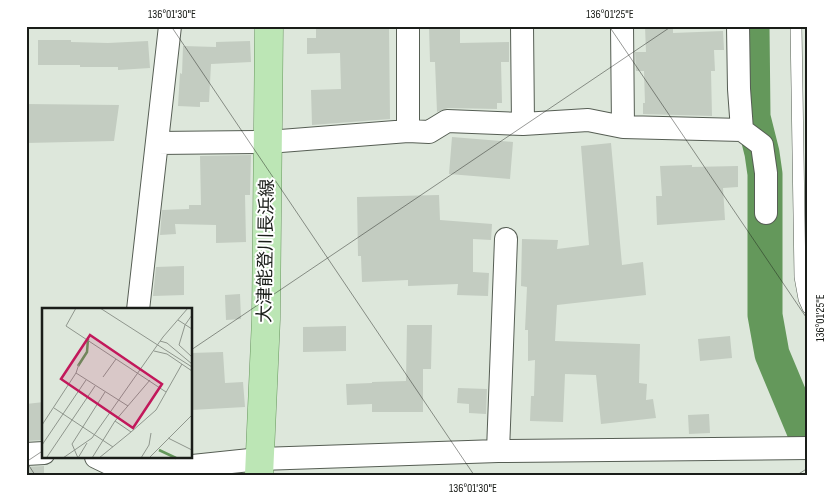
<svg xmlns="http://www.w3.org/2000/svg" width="834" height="501" font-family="'Sofia Sans Condensed','Noto Sans JP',sans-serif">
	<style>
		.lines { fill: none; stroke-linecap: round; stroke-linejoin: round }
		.river { stroke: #64985b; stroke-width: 35 }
		.building { fill: #c3ccc1 }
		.lane-casing { stroke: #565e54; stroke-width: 12 }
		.street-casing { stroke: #565e54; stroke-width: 24 }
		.primary-casing { stroke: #67955e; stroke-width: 29 }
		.lane { stroke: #fff; stroke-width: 11 }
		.street { stroke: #fff; stroke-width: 22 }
		.primary { stroke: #bce6b5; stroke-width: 28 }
		.ticks { fill: none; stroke: #1a1d19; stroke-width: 1; stroke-opacity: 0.45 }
		.labels { text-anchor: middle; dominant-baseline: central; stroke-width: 4; stroke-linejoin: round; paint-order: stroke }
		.street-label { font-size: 18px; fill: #1a1d19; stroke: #fff }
		.inset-river { fill: none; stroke: #64985b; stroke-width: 2.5 }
		.inset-road { fill: none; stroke: #8f968d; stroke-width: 1 }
		.view { fill: #c2185b; fill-opacity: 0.15; stroke: #c2185b; stroke-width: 2.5 }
		.inset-edge { fill: none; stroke: #1a1d19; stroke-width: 2.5 }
		.neatline { fill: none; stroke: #1a1d19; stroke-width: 2 }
		.ticks-label { font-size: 12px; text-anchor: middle; fill: #1a1d19 }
	</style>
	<rect width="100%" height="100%" fill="#dde7db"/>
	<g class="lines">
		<path class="river" d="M752,26L753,117L762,153L765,174V315L772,354L808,440"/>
	</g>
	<path class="building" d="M316,26H389L390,119L312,125L311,90L341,89L340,53L307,54V38H316Z
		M429,26H460V43L509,42V62H501L502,103H497V109L448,108L437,112L435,62H430Z
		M645,26H673V33L723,31L724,50H714L715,71H711L712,116L643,114V103H645L644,71H636L635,52H646Z
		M38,40H71V42L108,43L148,41L150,68L118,70V67H80V65H38Z
		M250,41L251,62L211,64L209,102H200V107L178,106L180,73L182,74L183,46L216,47V42Z
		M26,104L119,105L114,141L26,143Z
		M452,137L513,142L510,179L449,174Z
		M611,143L622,265L643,262L646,295L557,305L555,341L640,344L639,383L647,384L646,400L653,399L656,418L601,424L596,375L565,374L563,422L530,421L531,396H534L535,360L528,361V330H525L527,287L521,286L522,239L558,240L557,249L589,245L581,146Z
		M251,155L250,195H245L246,242L216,243V225L175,224L176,234L160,235L162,210L189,209V205H201L200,156Z
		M692,165V167L738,166V187L723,188L725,220L657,225L656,196H662L660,166Z
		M439,195L440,220L492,224L491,240L473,239V272L489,273L488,296L457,295L458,284L408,286V280L362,282L361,256H358L357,197Z
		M184,266V295L153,296L156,267Z
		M240,294L241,319L226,320L225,295Z
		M407,325H432L431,369H423V412H372V404L347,405L346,384L372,383V382L406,381Z
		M346,326V351L303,352V327Z
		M730,336L732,358L700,361L698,339Z
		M223,352L225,383L243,382L245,407L191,410V353Z
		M458,388L487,389L486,414L469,413V404L457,403Z
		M44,402V440L26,441V404Z
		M709,414L710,433L689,434L688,415Z
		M44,466V475H26V467Z"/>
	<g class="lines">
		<g class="lane-casing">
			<path id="lane" d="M796,26L800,277L804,299L808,308"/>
		</g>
		<g class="street-casing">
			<path id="street" d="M408,26V131
				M522,26L523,124
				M622,26L623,127
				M738,26L739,89L742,130
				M157,143L268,142L408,131L429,132L447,121L523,124L588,120L623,127L742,130L762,145L766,173V213
				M138,310L170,26
				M498,451L506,239
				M26,454L44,453
				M96,457L121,469H164L260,459L498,451L808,448"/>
		</g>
		<g class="primary-casing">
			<path id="primary" d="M259,475L266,319L269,26"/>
		</g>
		<use href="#lane" class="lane"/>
		<use href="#street" class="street"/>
		<use href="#primary" class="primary"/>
	</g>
	<path class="ticks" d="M171,26L474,475M609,26L808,320M191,350L672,26M26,461L35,475M26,462L44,450M797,475L808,468"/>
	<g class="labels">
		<g class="street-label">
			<text transform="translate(266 251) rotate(-89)">大津能登川長浜線</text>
		</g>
	</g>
	<g transform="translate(42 308)">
		<rect width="150" height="150" fill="#dde7db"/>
		<path class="inset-river" d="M36,58L45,44L46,31M117,142L134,150"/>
		<path class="inset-road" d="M34,0L24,18L124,84M58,0L150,59M150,7L143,17L137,37L150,49M136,12L150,21M118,33L125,35L150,56M112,43L125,46L150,63M37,56L34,65L86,98M61,69L74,51M12,100L71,139M0,117L34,65M89,124L114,102L140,56M126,130L150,142M0,137L44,72M5,149L53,78M21,150L50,130L121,29L146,0M36,150L30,136L63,84M36,150L45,135M50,150L73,113L108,72M57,150L89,124L73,113M99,150L107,137L109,125M107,150L150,107"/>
		<path class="view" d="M48,27L120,76L91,120L19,71Z"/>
		<rect width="150" height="150" class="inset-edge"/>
	</g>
	<rect width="834" height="501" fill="none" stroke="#ffffff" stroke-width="55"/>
	<rect x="28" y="28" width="778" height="446" class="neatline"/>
	<g class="ticks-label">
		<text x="172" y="18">136°01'30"E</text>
		<text x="610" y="18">136°01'25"E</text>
		<text transform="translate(820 318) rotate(-90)" y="4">136°01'25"E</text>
		<text x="473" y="492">136°01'30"E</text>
	</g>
</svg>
